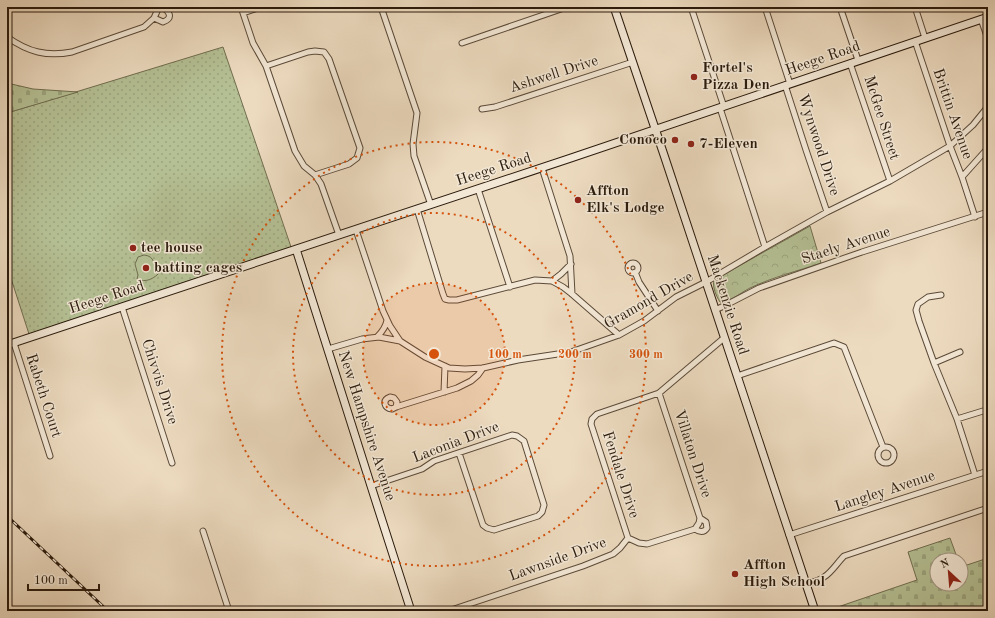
<svg xmlns="http://www.w3.org/2000/svg" width="995" height="618" font-family="'Old Standard TT',serif">
	<style>
		.grass { fill: url(#grass-dots); stroke: #706e50 }
		.forest { fill: url(#forest-crowns); stroke: #706e50 }
		.cemetery { fill: url(#cemetery-stones); stroke: #706e50 }
		.green { fill: #b5c195; stroke: #706e50 }
		.lines { fill: none; stroke-linecap: round; stroke-linejoin: round }
		.street-casing { stroke: #5b4a39; stroke-width: 7 }
		.secondary-casing { stroke: #2a1a0c; stroke-width: 9 }
		.street { stroke: #f3e8d6; stroke-width: 5 }
		.secondary { stroke: #f3e8d6; stroke-width: 7 }
		.rail-casing { stroke: #2a1a0c; stroke-width: 3 }
		.rail { stroke: #f3e8d6; stroke-width: 1.5; stroke-dasharray: 4.5; stroke-linecap: butt }
		.ring { fill: none; stroke: #d5530c; stroke-width: 2; stroke-dasharray: 2 4 }
		.poi-dot { fill: #8f2418; stroke: #f3e8d6; stroke-width: 1.5 }
		.labels { text-anchor: middle; dominant-baseline: central; stroke-width: 3; stroke-linejoin: round; paint-order: stroke }
		.street-label { font-size: 15px; fill: #2a1a0c; stroke: #f3e8d6 }
		.poi-label { font-size: 15px; font-weight: bold; fill: #2a1a0c; stroke: #f3e8d6; text-anchor: start }
		.centre { fill: #d5530c; stroke: #f3e8d6; stroke-width: 2 }
		.ring-label { font-size: 12px; text-anchor: middle; font-weight: bold; fill: #d5530c; stroke: #f3e8d6; stroke-width: 3; stroke-linejoin: round; paint-order: stroke }
	</style>
	<defs>
		<pattern id="grass-dots" width="8" height="8" patternUnits="userSpaceOnUse"><rect width="8" height="8" fill="#b5c195"/><path d="M2 2h.1M6 6h.1" fill="none" stroke="#9ca57f" stroke-width="1.8" stroke-linecap="round"/></pattern>
		<pattern id="forest-crowns" width="20" height="18" patternUnits="userSpaceOnUse"><rect width="20" height="18" fill="#b5c195"/><path d="M2 6a3 3 0 1 1 6 0M12 15a3 3 0 1 1 6 0" fill="none" stroke="#9ca57f"/></pattern>
		<pattern id="cemetery-stones" width="16" height="16" patternUnits="userSpaceOnUse"><rect width="16" height="16" fill="#b5c195"/><path d="M2 7V4a2 2 0 0 1 4 0v3zM10 15v-3a2 2 0 0 1 4 0v3z" fill="#9ca57f"/></pattern>
	</defs>
	<rect width="100%" height="100%" fill="#eddbc0"/>
	<filter id="stains"><feTurbulence type="fractalNoise" baseFrequency=".005" numOctaves="4"/><feColorMatrix values="0 0 0 0 .2 0 0 0 0 .09 0 0 0 0 .02 0 0 0 .5 -.17"/></filter>
	<radialGradient id="worn" r=".72"><stop offset=".6" stop-color="#630" stop-opacity="0"/><stop offset="1" stop-color="#630" stop-opacity=".3"/></radialGradient>
	<path class="grass" d="M223,47L291,247L29,334L7,266V113Z"/>
	<path class="forest" d="M810,226L821,263C798,271 773,277 750,288C742,292 728,303 720,302C716,296 712,286 714,280Z"/>
	<path class="cemetery" d="M7,83L33,89L78,92L7,113Z
		M950,538L958,560H937V584H961V567L988,558V611H826L917,580L908,552Z"/>
	<path class="green" d="M144,255C156,256 152,266 161,271C154,279 146,283 137,279L138,275L135,264L138,257Z"/>
	<g class="lines">
		<g class="street-casing">
			<path id="street" d="M241,7L253,43L266,66L295,151L304,166L315,175L321,184L339,235
				M381,7L417,113L413,144L414,156L431,205
				M691,7L724,107
				M765,7L790,84
				M840,7L858,60
				M915,7L925,38
				M243,13L261,7
				M154,18L163,22C174,18 169,11 162,7
				M981,19L988,39
				M7,37C28,52 47,57 72,52L144,27L154,18L159,7
				M915,41L950,146L962,177L975,217
				M462,43L567,7
				M850,63L890,181
				M266,66L308,52L315,51L324,52L329,59L360,148L357,158L349,164L315,175
				M785,85L806,150L827,212
				M720,108L765,247
				M482,109L495,107L633,62
				M542,168L570,256L572,294
				M962,177L988,148
				M478,189L510,287
				M417,209L443,294L445,299L449,300H457L535,280L552,281L563,287L572,294L619,335
				M356,230L383,311L390,326L400,341
				M628 268a5 5 0 1 1 10 0a5 5 0 1 1-10 0Z
				M635,272L639,282L658,311
				M552,281L561,274L571,264
				M941,295L928,297L918,304L916,310L919,321L934,363L957,419L975,475
				M122,307L172,463
				M715,310L726,305L759,288L862,252L988,212
				M377,337C381,333 386,327 387,320
				M14,343L50,456
				M328,349L362,339L379,337L400,341L425,357L449,368L465,369L483,368L518,360L571,352L619,335L644,321L676,297L706,282L765,247L827,212L890,181L950,146L973,125L986,109L988,104
				M934,363L960,352
				M737,376L834,343L844,347L883,447
				M444,392L445,366
				M396,407L397,402L394,398L390,397C382,400 384,408 392,409L396,407L457,388L471,381L478,375L483,368
				M957,419L983,411
				M878 455a8 8 0 1 1 16 0a8 8 0 1 1-16 0Z
				M371,486L422,469L434,461L512,435L517,436L524,441L544,505L542,512L538,516L494,530L487,528L483,525L459,453
				M695,529C699,532 704,533 707,528L706,522L700,518
				M203,531L229,611
				M789,535L988,471
				M628,538L591,424L592,419L597,414L659,393L724,338
				M628,538L639,543L647,544L695,529L699,523L700,518L659,393
				M806,584C812,582 819,581 824,577C832,572 837,563 844,556L988,508
				M448,611L583,566L613,554L620,548L628,538"/>
		</g>
		<g class="secondary-casing">
			<path id="secondary" d="M614,7L665,158L815,611
				M296,249L371,486L411,611
				M7,345L571,158L988,17"/>
		</g>
		<use href="#street" class="street"/>
		<use href="#secondary" class="secondary"/>
		<g class="rail-casing">
			<path id="rail" d="M7,516L108,611"/>
		</g>
		<use href="#rail" class="rail"/>
	</g>
	<circle cx="434" cy="354" r="71" fill="#d5530c" fill-opacity=".12"/>
	<g class="ring">
		<circle cx="434" cy="354" r="71"/>
		<circle cx="434" cy="354" r="141"/>
		<circle cx="434" cy="354" r="212"/>
	</g>
	<g class="poi-dot">
		<circle cx="694" cy="77" r="4"/>
		<circle cx="675" cy="140" r="4"/>
		<circle cx="691" cy="144" r="4"/>
		<circle cx="578" cy="200" r="4"/>
		<circle cx="133" cy="248" r="4"/>
		<circle cx="146" cy="268" r="4"/>
		<circle cx="735" cy="574" r="4"/>
	</g>
	<g class="labels">
		<g class="street-label">
			<text transform="translate(823 59) rotate(-19)">Heege Road</text>
			<text transform="translate(554 75) rotate(-18)">Ashwell Drive</text>
			<text transform="translate(952 114) rotate(71)">Brittin Avenue</text>
			<text transform="translate(881 118) rotate(72)">McGee Street</text>
			<text transform="translate(818 145) rotate(72)">Wynwood Drive</text>
			<text transform="translate(494 170) rotate(-18)">Heege Road</text>
			<text transform="translate(846 246) rotate(-18)">Staely Avenue</text>
			<text transform="translate(107 298) rotate(-18)">Heege Road</text>
			<text transform="translate(649 301) rotate(-30)">Gramond Drive</text>
			<text transform="translate(727 305) rotate(72)">Mackenzie Road</text>
			<text transform="translate(159 382) rotate(72)">Chivvis Drive</text>
			<text transform="translate(43 396) rotate(72)">Rabeth Court</text>
			<text transform="translate(366 426) rotate(72)">New Hampshire Avenue</text>
			<text transform="translate(456 443) rotate(-21)">Laconia Drive</text>
			<text transform="translate(692 454) rotate(72)">Villaton Drive</text>
			<text transform="translate(620 475) rotate(72)">Fendale Drive</text>
			<text transform="translate(885 492) rotate(-18)">Langley Avenue</text>
			<text transform="translate(558 560) rotate(-20)">Lawnside Drive</text>
		</g>
		<g class="poi-label">
			<text x="702" y="68">Fortel's<tspan x="702" dy="17">Pizza Den</tspan></text>
			<text x="667" y="140" text-anchor="end">Conoco</text>
			<text x="699" y="144">7-Eleven</text>
			<text x="586" y="191">Affton<tspan x="586" dy="17">Elk's Lodge</tspan></text>
			<text x="141" y="248">tee house</text>
			<text x="154" y="268">batting cages</text>
			<text x="743" y="565">Affton<tspan x="743" dy="17">High School</tspan></text>
		</g>
	</g>
	<circle cx="434" cy="354" r="6" class="centre"/>
	<g class="ring-label">
		<text x="505" y="358">100 m</text>
		<text x="575" y="358">200 m</text>
		<text x="646" y="358">300 m</text>
	</g>
	<rect width="995" height="618" fill="none" stroke="#eddbc0" stroke-width="24"/>
	<rect x="8" y="8" width="979" height="602" fill="none" stroke="#2a1a0c" stroke-width="2"/>
	<rect x="12" y="12" width="971" height="594" fill="none" stroke="#2a1a0c"/>
	<g transform="translate(949 572) rotate(334)"><circle r="19" fill="#f3e8d6" stroke="#a39685"/>
	<path d="M0-3L7 15L0 10L-7 15Z" fill="#8f2418"/>
	<text y="-6" font-size="11" font-weight="bold" text-anchor="middle" fill="#2a1a0c">N</text>
	</g>
	<path d="M28 584v6h71v-6" fill="none" stroke="#2a1a0c" stroke-width="2"/>
	<text x="34" y="584" font-size="12" fill="#2a1a0c" stroke="#f3e8d6" stroke-width="3" paint-order="stroke">100 m</text>
	<rect width="100%" height="100%" filter="url(#stains)"/>
	<rect width="100%" height="100%" fill="url(#worn)"/>
</svg>
